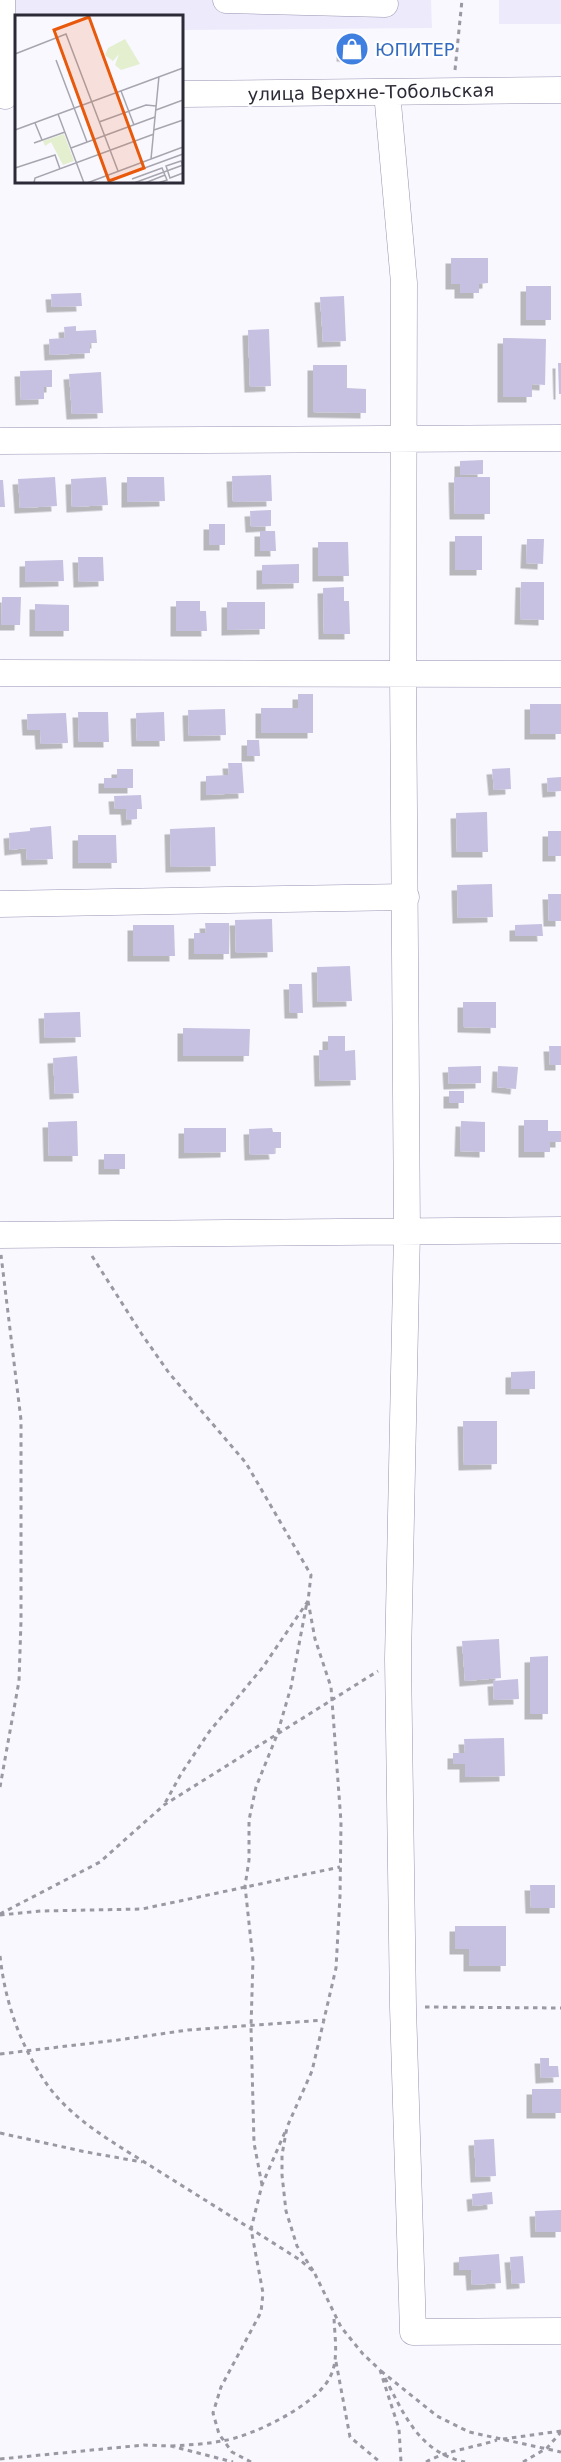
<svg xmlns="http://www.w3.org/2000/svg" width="561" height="2462" font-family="'DejaVu Sans',sans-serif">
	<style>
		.built { fill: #edeafb }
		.building { fill: #c6c0e1; filter: url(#shadow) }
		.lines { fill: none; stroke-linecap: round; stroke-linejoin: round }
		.minor-casing { stroke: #9893b2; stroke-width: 27 }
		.path { stroke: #9a98a2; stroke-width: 3; stroke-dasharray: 4.5 4.5; stroke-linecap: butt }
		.minor { stroke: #fff; stroke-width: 26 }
		.labels { text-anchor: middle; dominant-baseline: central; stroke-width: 4.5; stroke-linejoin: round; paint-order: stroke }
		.shop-label { font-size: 18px; fill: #366cbe; stroke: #fff; text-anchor: start }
		.street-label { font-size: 18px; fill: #2d2a37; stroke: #fff }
		.inset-road { fill: none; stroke: #a7a6af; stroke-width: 1.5 }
		.view { fill: #e8590c; fill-opacity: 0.15; stroke: #e8590c; stroke-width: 3 }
		.inset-edge { fill: none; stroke: #2d2a37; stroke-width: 3 }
	</style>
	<defs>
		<filter id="shadow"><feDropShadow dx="-5.5" dy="5.5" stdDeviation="0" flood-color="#0004"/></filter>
	</defs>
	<rect width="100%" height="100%" fill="#f9f8ff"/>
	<path class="built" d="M0,0H431L432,28L182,30V16H16V31H0Z
		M499,0H561V24H499Z"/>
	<path class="building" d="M343,42L362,43L361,57L342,56Z
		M451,258H488V283L479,284V293H460V284H451Z
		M526,286H551V320H526Z
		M81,293L82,306L52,307L51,294Z
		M344,296L346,341L323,342L320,297Z
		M76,326V331L96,330L97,343H90V353L50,355L49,339L65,338L64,327Z
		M269,329L271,386L250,387L248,330Z
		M503,338L546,339L545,385L532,384V397H503Z
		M558,363H561V394H559Z
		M313,365H347V388L366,389V413L313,412Z
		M52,370V387H44V399L21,400L20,371Z
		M101,372L103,413L72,414L69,374Z
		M483,460V474L460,475V461Z
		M271,475L272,501L233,502L232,476Z
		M55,477L57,506L20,508L18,479Z
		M106,477L108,505L72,507L71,479Z
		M127,477H164L165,501L127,502Z
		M454,477H490V514H455Z
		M0,480H3L5,507H0Z
		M271,510V526L251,527L250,511Z
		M209,524H225V545H209Z
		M260,531H275L276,551H260Z
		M455,536H482V570H455Z
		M527,539H544L543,564L526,563Z
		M318,542H348L349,576H318Z
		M78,557H103L104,581L79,582Z
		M63,560L64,581L25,582V561Z
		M299,564V583L262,584V565Z
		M521,582H544V620L520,619Z
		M344,587V601H349L350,634H324L323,588Z
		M2,597H21L20,625H1Z
		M176,601H200V611H206L207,631H176Z
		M227,602H265V629L227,630Z
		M35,604L69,605V631H35Z
		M298,694H313V733H261V708H298Z
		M530,704H561V734H530Z
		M225,709L226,735L189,736L188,710Z
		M78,712H108L109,742H79Z
		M164,712L165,741H137L136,713Z
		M66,713L68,743L41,744L40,730H28L27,714Z
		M247,740H259L260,756H247Z
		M228,763H242L244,793L206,795V776L229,775Z
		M510,768L511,789L494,790L492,769Z
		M117,769H133V788H104V778H117Z
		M561,777V791L548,792L547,778Z
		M141,795L142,809H137V819L127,820L126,809H115L114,796Z
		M487,812L488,852H457L456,813Z
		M51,826L53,859L27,860L26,848L10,850L9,833L30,831V828Z
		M215,827L216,866L171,867L170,829Z
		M548,831H561V856H548Z
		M78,835H116L117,863H78Z
		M492,884L493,917L458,918L457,885Z
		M548,894H561V921H549Z
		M272,919L273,952L236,953L235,920Z
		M205,923H229V954H194V933H206Z
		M542,924L543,936H515V925Z
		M133,925H174L175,956H133Z
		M350,966L352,1001L318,1002L317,967Z
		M289,984H302L303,1013H290Z
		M463,1002H496V1028L463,1027Z
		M80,1012L81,1037L45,1038L44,1013Z
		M183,1028L250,1029L249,1056H183Z
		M328,1036H345V1051L355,1050L356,1080L320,1081L319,1050H328Z
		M549,1046H561V1065H550Z
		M77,1056L79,1093L55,1094L53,1058Z
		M481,1066V1083L449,1084L448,1067Z
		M498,1066L518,1067L516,1089L497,1087Z
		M449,1091H464V1103H449Z
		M524,1120H548V1131H561V1142H550V1152H524Z
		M77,1121L78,1156H49L48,1122Z
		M461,1121L485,1122V1152L460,1151Z
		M184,1128H226V1152L184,1153Z
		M272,1128L273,1132H281V1148H274L275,1154L250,1155L249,1129Z
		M104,1154H125V1169H104Z
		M535,1371V1389H511V1372Z
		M463,1421H497V1464L464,1465Z
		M499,1639L501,1678L465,1681L462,1641Z
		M548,1656V1714H530V1657Z
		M518,1679L519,1699L494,1700L493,1681Z
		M504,1738L505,1776L465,1777V1764H453V1753H465L464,1739Z
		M530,1885H555V1908H531Z
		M455,1926H506V1966H469V1949H455Z
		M540,2058H549V2066H558L559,2077L541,2078Z
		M532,2089H561V2113H532Z
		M494,2139L496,2176L476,2177L474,2140Z
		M492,2192L493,2204L473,2206L472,2194Z
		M561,2210V2232H536L535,2211Z
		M499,2254L501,2283L472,2285L471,2270H459V2257Z
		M523,2256L525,2283L512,2284L510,2257Z"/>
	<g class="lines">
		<g class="minor-casing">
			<path id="minor" d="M2,0L5,96
				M226,0L385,4
				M387,92L404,283L403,673L407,1232L398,1659L403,2007L413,2332L561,2331
				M182,94L561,90
				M0,441L561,438
				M0,673L561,674
				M0,904L406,897
				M0,1235L561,1230"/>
		</g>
		<path class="path" d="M455,70L462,0
			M92,1256L141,1333L169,1373L246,1463L311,1575L308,1601L263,1667L209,1732L181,1774L164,1805
			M308,1601L315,1639L331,1687L341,1822L340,1896L336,1968L312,2071L287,2127L282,2155V2175L286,2211L297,2246L314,2272
			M0,1787L19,1681L21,1621V1420L1,1255
			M0,1914L100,1862L164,1805L378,1671
			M0,1915L41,1911L142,1909L340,1867
			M0,1956C5,2001 19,2042 44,2080C70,2120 118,2145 157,2170C205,2200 253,2230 300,2260L314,2272L341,2327L363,2354L380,2370L399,2429L401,2462
			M425,2007L561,2008
			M0,2054L118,2040L188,2030L325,2020
			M0,2133L86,2152L142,2162
			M262,2185L254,2143L251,2027L253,1960L245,1886L249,1860V1820L256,1787L277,1735L291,1687L307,1602
			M336,2362L350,2437L380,2462
			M381,2371L437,2416L469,2432L561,2452
			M385,2378C405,2416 419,2452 465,2462
			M503,2439L561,2431
			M171,2446C188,2445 206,2444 222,2441C253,2436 314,2406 329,2379C340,2360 334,2335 334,2315
			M0,2459L144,2445L171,2446L233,2462
			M251,2462L232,2452L219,2434L213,2413L221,2387L261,2312L263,2293L251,2229L262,2185L285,2132
			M426,2462C448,2450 473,2448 497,2440
			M523,2462L547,2448L561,2432"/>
		<use href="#minor" class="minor"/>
	</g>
	<defs>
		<g id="shop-disc" transform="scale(1.725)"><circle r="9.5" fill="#3f7fe0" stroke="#fff"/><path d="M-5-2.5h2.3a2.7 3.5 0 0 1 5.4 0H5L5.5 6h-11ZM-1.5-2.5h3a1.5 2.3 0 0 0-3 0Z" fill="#fff"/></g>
	</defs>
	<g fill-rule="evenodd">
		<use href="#shop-disc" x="352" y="49"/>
	</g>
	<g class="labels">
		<g class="shop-label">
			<text x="375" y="49">ЮПИТЕР</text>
		</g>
		<g class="street-label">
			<text transform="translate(371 92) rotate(-1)">улица Верхне-Тобольская</text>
		</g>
	</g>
	<g transform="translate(15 15)">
		<rect width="168" height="168" fill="#f9f8ff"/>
		<path d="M110,24L125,49L106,55L100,50L104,39L98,46L90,40L93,33ZM49,119L59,146L48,150L36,127L30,131L28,126Z" fill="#e3efcf"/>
		<path class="inset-road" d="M0,39L51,19L103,156M41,45L72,127M106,76L119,110M141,95L168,85M43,99L69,168M84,107L131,90L141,91M20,108L27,125M0,115L168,53M139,115L168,105M19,128L50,117M56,133L140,102M136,144L144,61M168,151L166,146L151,151L155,163L168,158M0,153L40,140L45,154M105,162L168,139M117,164L147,153L152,165L143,168M19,168L20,163L139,119M72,168L168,132M119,168L168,150M130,168L150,160"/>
		<path class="view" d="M74,2L129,153L94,166L39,15Z"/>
		<rect width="168" height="168" class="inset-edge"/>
	</g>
</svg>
